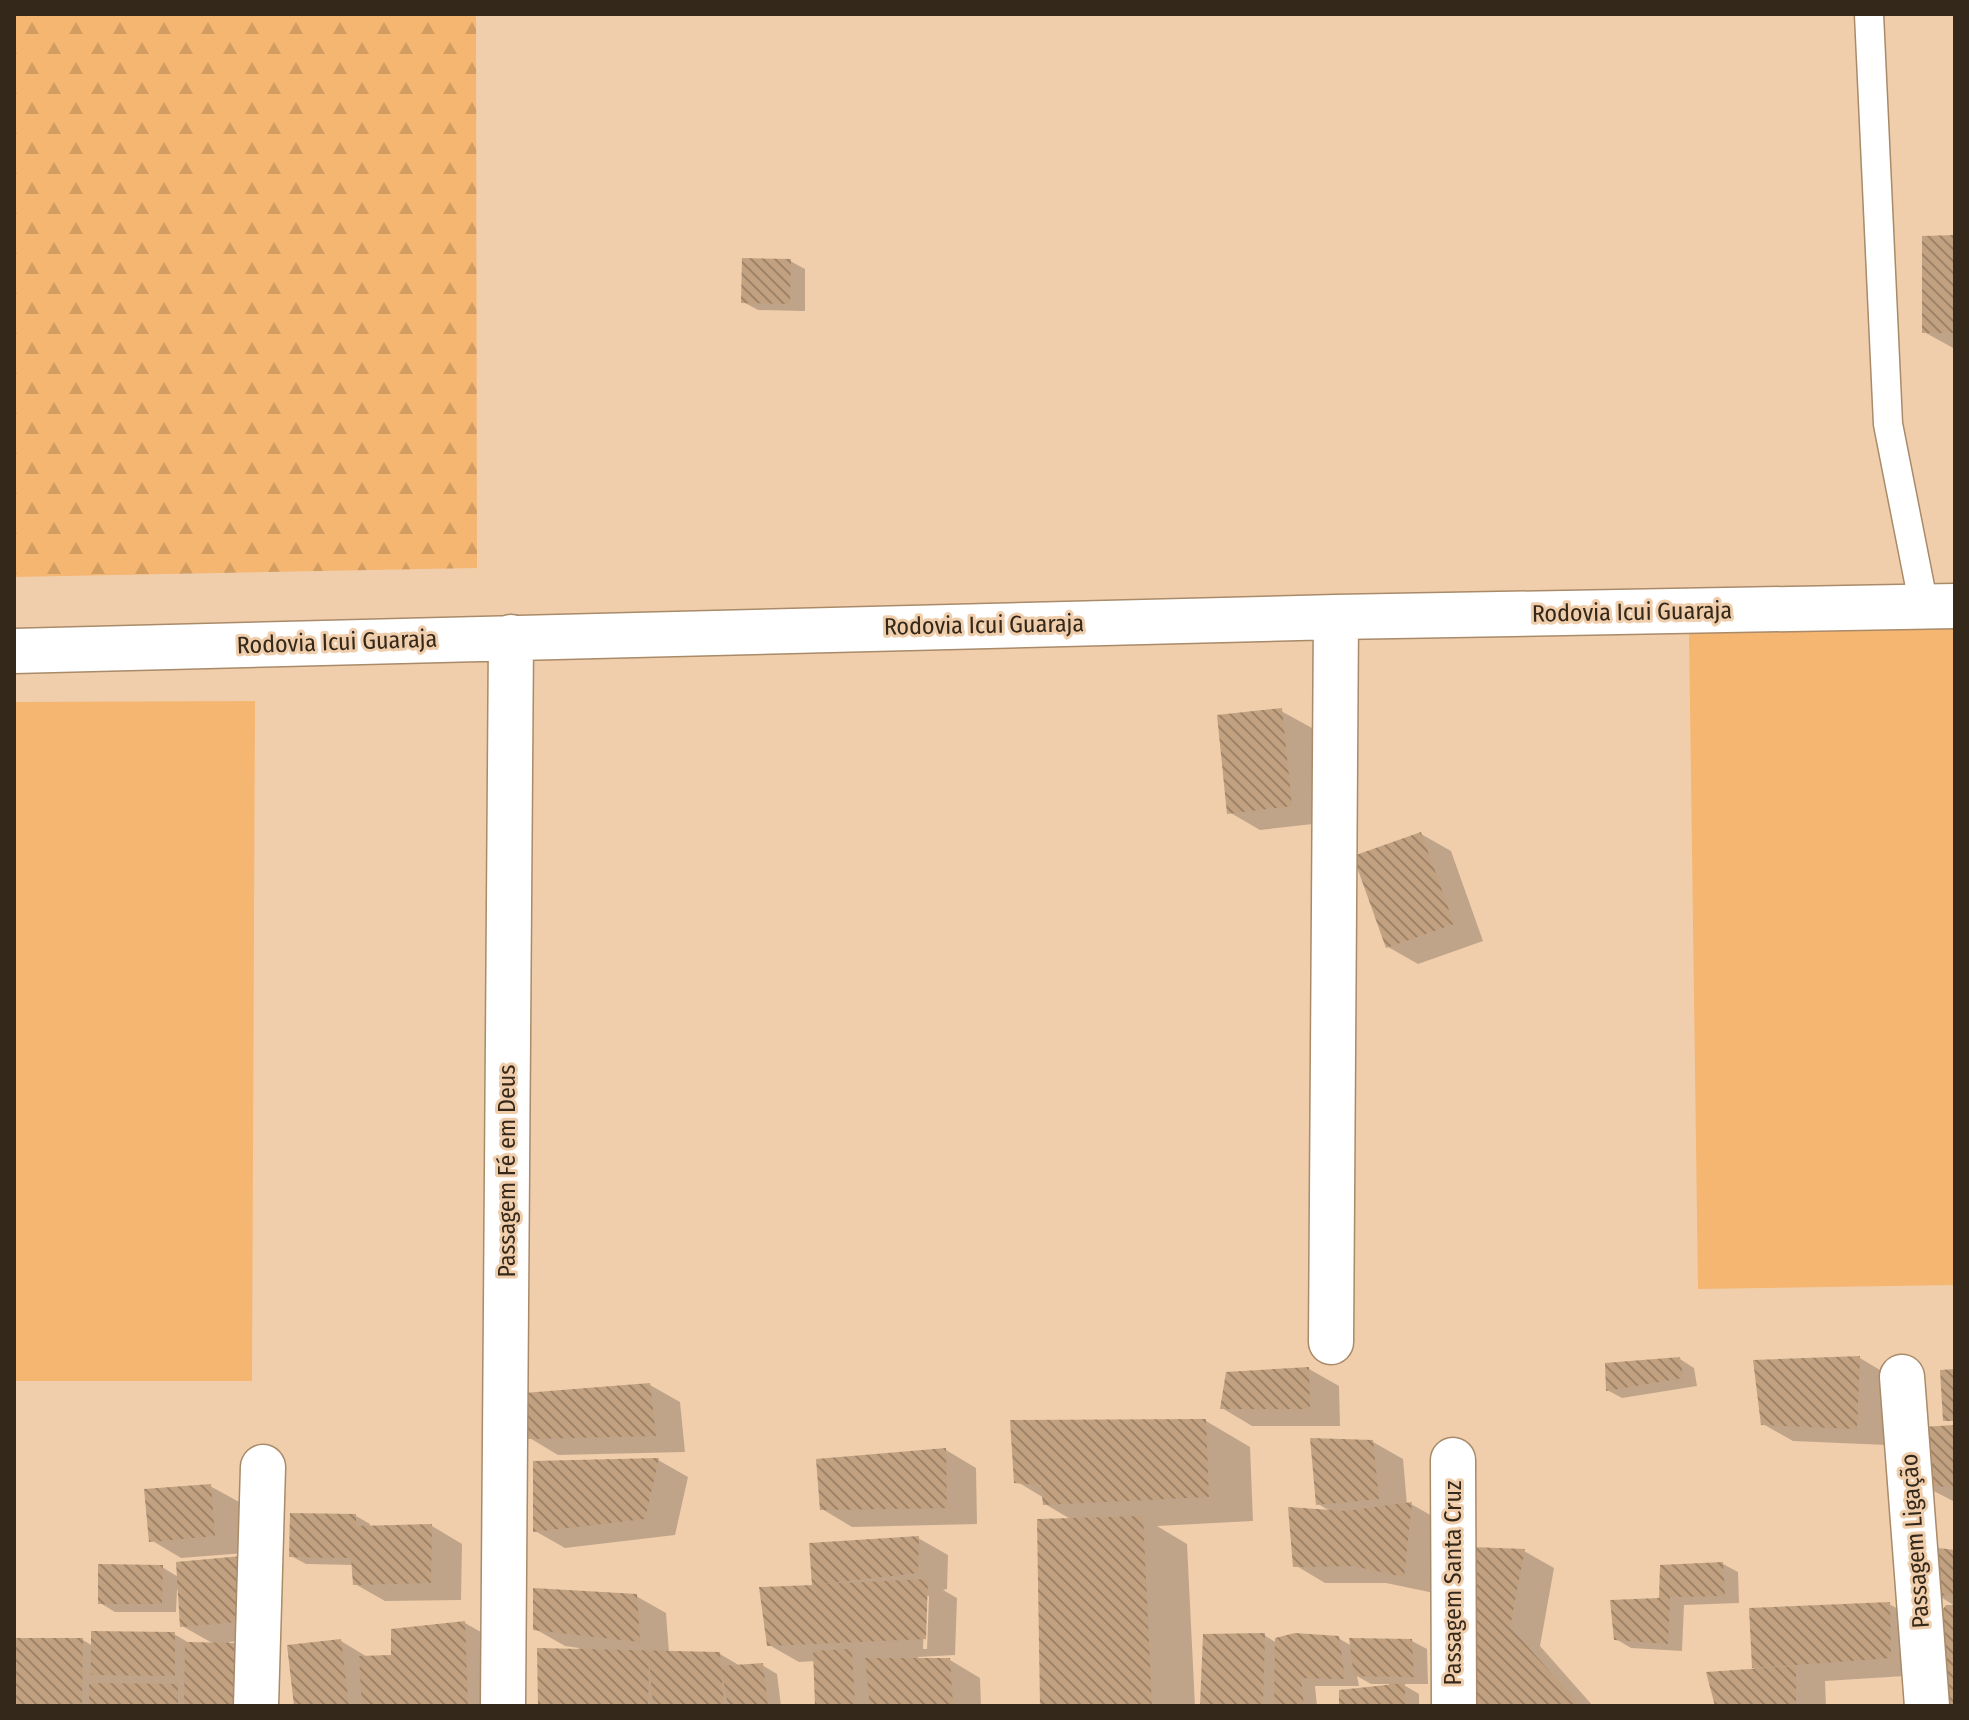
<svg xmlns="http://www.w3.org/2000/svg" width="1969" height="1720" font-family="'Fira Sans Condensed',sans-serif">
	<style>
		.green { fill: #f5b671 }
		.forest { fill: url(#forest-firs) }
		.shadow { fill: #0003; fill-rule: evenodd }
		.building { fill: url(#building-back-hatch) }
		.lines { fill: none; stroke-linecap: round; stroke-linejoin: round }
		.service-casing { stroke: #a98a69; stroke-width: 31 }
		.minor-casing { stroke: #a98a69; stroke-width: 47 }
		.service { stroke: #fff; stroke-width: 28 }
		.minor { stroke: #fff; stroke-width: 44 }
		.labels { text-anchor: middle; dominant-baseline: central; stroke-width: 6; stroke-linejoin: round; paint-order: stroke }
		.street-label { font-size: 24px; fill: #34281a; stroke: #f0ceac }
	</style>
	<defs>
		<pattern id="forest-firs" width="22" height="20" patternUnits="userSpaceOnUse" patternTransform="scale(2)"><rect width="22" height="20" fill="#f5b671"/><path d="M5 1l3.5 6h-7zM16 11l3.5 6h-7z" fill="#d39c61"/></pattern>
		<pattern id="building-back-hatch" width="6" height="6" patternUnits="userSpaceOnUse" patternTransform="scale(2)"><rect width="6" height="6" fill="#c1a180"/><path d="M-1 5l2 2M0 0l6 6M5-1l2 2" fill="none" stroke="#9e8368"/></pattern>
	</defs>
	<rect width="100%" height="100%" fill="#f0ceac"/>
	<path class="green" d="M1955,624V1285L1698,1289L1689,632Z
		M255,701L252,1381H14V702Z"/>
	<path class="forest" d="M14,14H476L477,568L14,577Z"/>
	<path class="shadow" d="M1955,237V349L1924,332Z
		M790,261L805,269V311L758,310L743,302Z
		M1281,711L1312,728L1322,823L1260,830L1229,812Z
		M1421,834L1451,851L1483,941L1418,964L1388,947Z
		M1860,1358L1890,1376L1886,1445L1793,1441L1763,1424Z
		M1680,1359L1694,1368L1697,1386L1622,1398L1607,1390Z
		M1309,1369L1339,1386L1340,1426H1252L1222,1408Z
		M650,1385L680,1402L685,1452L558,1455L528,1437Z
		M1206,1421L1250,1447L1253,1521L1157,1526L1187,1544L1195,1706H1042L1072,1520L1045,1504L1044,1498L1016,1481Z
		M1955,1426V1502L1922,1485Z
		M1373,1442L1403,1459L1407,1505L1411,1504L1441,1521L1434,1593L1386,1583H1325L1295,1565L1332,1512L1318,1504Z
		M946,1450L976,1468L977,1524L852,1527L822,1509Z
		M658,1460L688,1477L675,1535L565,1548L535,1531Z
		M210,1486L241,1503L245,1553L181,1558L151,1540Z
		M356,1516L370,1524V1528L432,1526L462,1544L461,1600L385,1601L355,1584L354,1565L306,1564L291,1556Z
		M918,1538L948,1555L947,1589L943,1590L957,1598L955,1655L918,1657V1660H950L980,1678L981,1706H817L816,1661L799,1662L769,1645L814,1587ZM925,1596H929L927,1649H923Z
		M1524,1551L1554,1568L1540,1646L1593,1706H1479Z
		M1955,1552V1606L1936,1594Z
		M1723,1564L1738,1572L1739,1603L1684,1605L1682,1651L1631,1648L1616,1639L1661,1600Z
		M162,1567L277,1638L229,1642L271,1706H14V1640H83L93,1646L174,1634L191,1644H214L182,1626L180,1590H177L176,1612H115L100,1603Z
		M636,1596L666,1613L669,1653L720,1654L742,1667L762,1665L777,1674L781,1706H540L579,1648L565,1646L535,1629Z
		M1889,1604L1920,1621L1921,1675L1825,1681L1826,1706H1717L1754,1671L1751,1610Z
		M465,1623L495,1640L497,1706H296L341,1641L369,1658L393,1657Z
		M1264,1635L1277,1643L1338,1638L1352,1646L1412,1641L1427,1649L1428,1684H1402L1419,1694V1706H1341L1389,1687V1684H1371L1357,1676L1359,1686H1315L1317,1706H1202Z"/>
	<path class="building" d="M1955,235V333H1922V236Z
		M742,258L791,259L790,304L741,303Z
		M1282,708L1292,806L1227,814L1217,715Z
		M1421,832L1454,924L1386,948L1353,856Z
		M1860,1356L1857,1429L1761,1425L1753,1360Z
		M1680,1357L1683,1378L1606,1391L1605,1363Z
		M1309,1367L1310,1409H1220L1226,1372Z
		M1955,1369V1421H1943L1940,1370Z
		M650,1383L656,1436L526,1439L524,1393Z
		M1206,1419L1209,1497L1043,1505L1041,1485L1014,1483L1010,1420Z
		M1955,1425V1487L1920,1486L1922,1427Z
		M1310,1438L1373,1440L1379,1499L1316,1505Z
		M946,1448L947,1508L820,1510L816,1459Z
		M659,1458L645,1519L533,1532V1461Z
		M211,1484L215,1536L149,1542L144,1489Z
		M1412,1502L1404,1577L1354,1566L1293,1567L1288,1507L1346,1511Z
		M290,1513L356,1514V1526L432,1524L431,1583L353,1585L351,1558L289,1557Z
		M1143,1516L1152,1706H1040L1037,1519Z
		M919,1536L918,1573L822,1584L928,1579L926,1639L767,1646L759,1587L812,1585L809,1543Z
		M1471,1547L1525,1549L1510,1627L1581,1706H1477Z
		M1938,1548L1955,1550V1595L1933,1596Z
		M242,1556L248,1621L180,1627L176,1562Z
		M1723,1562L1725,1596L1670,1597L1668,1644L1614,1640L1610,1600L1659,1598L1660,1565Z
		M98,1564L163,1565L162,1604H98Z
		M533,1588L637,1594L640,1642L533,1630Z
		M1890,1602L1891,1658L1752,1668L1749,1608Z
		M1946,1605H1955V1706H1947L1925,1633Z
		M465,1621L468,1706H362L359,1656L391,1655V1629Z
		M91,1631L175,1632V1676L91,1675Z
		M1265,1633L1263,1706H1200L1203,1634Z
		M1295,1633L1339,1636L1345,1679L1301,1678L1304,1706H1274L1275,1638Z
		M14,1638H83L82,1706H14Z
		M1349,1638L1412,1639L1414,1677L1354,1676Z
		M341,1639L349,1706H294L287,1645Z
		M185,1642L242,1643L241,1706H184Z
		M537,1648L720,1652L721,1666L763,1663L768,1706H728L721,1666L724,1706H653L649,1657L648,1706H538Z
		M852,1649L855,1706H815L813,1651Z
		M865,1658H950L953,1706H870Z
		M1796,1666V1706H1715L1706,1672Z
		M89,1683L178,1684V1706H89Z
		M1405,1683V1706H1339V1690Z"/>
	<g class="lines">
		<g class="service-casing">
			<path id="service" d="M1869,14L1888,424L1924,607"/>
		</g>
		<g class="minor-casing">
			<path id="minor" d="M14,651L1336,617L1955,606
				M1331,1342L1336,617
				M1902,1377L1927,1706
				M1453,1460L1454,1706
				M256,1706L263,1467
				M503,1706L511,637"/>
		</g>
		<use href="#service" class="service"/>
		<use href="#minor" class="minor"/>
	</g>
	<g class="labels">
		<g class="street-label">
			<text transform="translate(1632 612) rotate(-1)">Rodovia Icui Guaraja</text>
			<text transform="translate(984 625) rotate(-1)">Rodovia Icui Guaraja</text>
			<text transform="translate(337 642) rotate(-2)">Rodovia Icui Guaraja</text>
			<text transform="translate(507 1171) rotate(-90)">Passagem Fé em Deus</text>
			<text transform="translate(1915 1541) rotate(-94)">Passagem Ligação</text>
			<text transform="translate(1453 1583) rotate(-90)">Passagem Santa Cruz</text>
		</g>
	</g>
	<rect width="1969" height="1720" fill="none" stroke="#34281a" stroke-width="32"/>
</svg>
